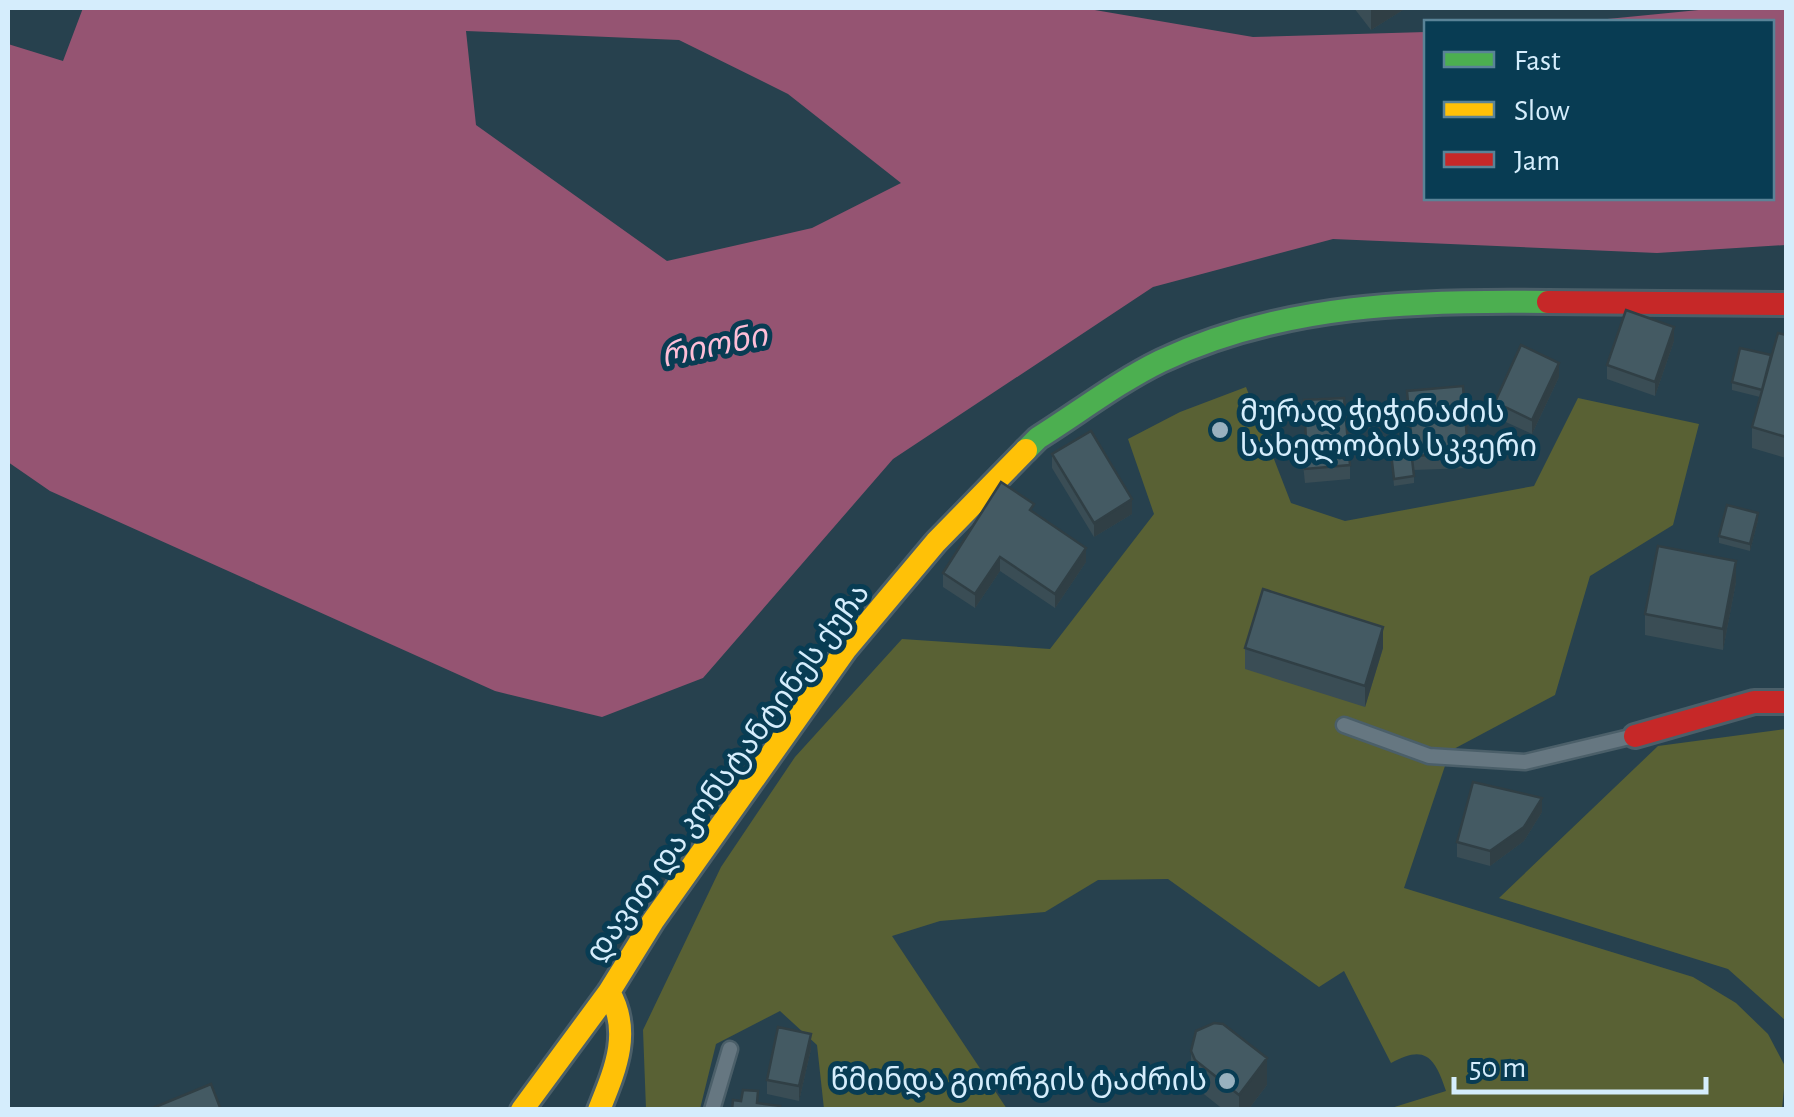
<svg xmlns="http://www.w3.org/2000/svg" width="1794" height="1117" font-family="'Alegreya Sans','Noto Sans Georgian',sans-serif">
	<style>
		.green { fill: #596134 }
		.water { fill: #955472; fill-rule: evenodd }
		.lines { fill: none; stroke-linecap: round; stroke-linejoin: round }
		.lane-casing { stroke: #4b5f69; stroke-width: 19 }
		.fast-casing { stroke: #4b5f69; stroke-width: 28 }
		.slow-casing { stroke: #4b5f69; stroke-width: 28 }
		.jam-casing { stroke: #4b5f69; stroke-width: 28 }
		.lane { stroke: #667781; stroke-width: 14 }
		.fast { stroke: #4caf50; stroke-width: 22 }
		.slow { stroke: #ffc107; stroke-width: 22 }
		.jam { stroke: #c62828; stroke-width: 22 }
		.wall { fill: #3a4d55 }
		.shaded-wall { fill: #303f45 }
		.building { fill: #445a63; stroke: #303f45; stroke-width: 2.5 }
		.poi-dot { fill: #98b1bf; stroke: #083c53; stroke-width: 4 }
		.labels { text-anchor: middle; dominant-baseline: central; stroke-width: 10; stroke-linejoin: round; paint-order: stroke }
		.poi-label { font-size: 30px; fill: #d5edfc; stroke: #083c53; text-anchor: start }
		.street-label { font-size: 30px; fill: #d5edfc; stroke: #083c53 }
		.water-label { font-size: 32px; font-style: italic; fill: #febed7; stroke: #083c53 }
	</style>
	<rect width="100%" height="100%" fill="#27414e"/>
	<path class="green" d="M1246,387L1291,503L1345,521L1534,486L1578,398L1699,424L1673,525L1590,576L1555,695L1450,751L1404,888L1693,977L1736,1003L1768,1034L1786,1068L1782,1109H1388L1446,1091C1435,1057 1425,1044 1391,1063L1344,971L1319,987L1168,879L1098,880L1045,912L940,921L892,936L1007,1109H824L817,1045L780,1011L716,1044L700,1109H646L643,1030L721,867L795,757L902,639L1050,649L1154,514L1128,439L1180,412Z
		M1786,729V1021L1728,969L1499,898L1658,746Z"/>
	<path class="water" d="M83,8H1083L1253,37L1426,32V198H1772V22H1577L1719,8H1786V245L1657,253L1333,239L1153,287L893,459L703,678L602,717L495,691L50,491L8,462V44L63,61ZM466,31L679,40L788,94L901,183L812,228L667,261L476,125Z"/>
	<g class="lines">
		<g class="lane-casing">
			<path id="lane" d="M1344,725L1429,756L1525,762L1634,736
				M712,1110L730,1049"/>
		</g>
		<g class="fast-casing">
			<path id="fast" d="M1026,450L1038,438C1078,413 1118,382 1161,361C1282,304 1416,300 1548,302"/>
		</g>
		<g class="slow-casing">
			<path id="slow" d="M522,1110L609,992L653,921L846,649L936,542L1026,450
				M599,1110C615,1070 632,1032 609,992"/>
		</g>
		<g class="jam-casing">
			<path id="jam" d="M1548,302L1786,304
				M1635,736L1754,702H1786"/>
		</g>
		<use href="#lane" class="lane"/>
		<use href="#fast" class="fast"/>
		<use href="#slow" class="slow"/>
		<use href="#jam" class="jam"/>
	</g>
	<path class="wall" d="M1354,8H1406L1371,30Z
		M1786,335V458L1752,448V427L1760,397L1732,390V382L1771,359Z
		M1674,341L1655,396L1607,379V365Z
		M1559,377L1532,434L1495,417V402Z
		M1407,391L1468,453V468L1414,470V483L1394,486L1391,453L1411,454Z
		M1304,400L1350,465V479L1305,483L1302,455V440H1306Z
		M1052,454L1132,514L1094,537L1052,468Z
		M1034,513L1086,562L1055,608L1000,571L975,608L943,587V573Z
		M1758,520L1750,551L1719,543V536Z
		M1786,525V552L1784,550V529Z
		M1736,582L1723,650L1645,635V614Z
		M1245,648H1383L1365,707L1245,669Z
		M1542,812L1524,841L1490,866L1457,857V842Z
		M811,1049L799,1101L767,1094V1080Z
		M1191,1051L1267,1085L1248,1110H1224L1195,1087L1191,1077Z"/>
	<path class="shaded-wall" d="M1374,8H1406L1371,30V10Z
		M1674,327V341L1655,396V382Z
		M1559,363V377L1532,434V420Z
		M1132,499V514L1094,537V523Z
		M1758,513V520L1750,551V544Z
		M1086,548V562L1055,608V594Z
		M1000,557V571L975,608V594Z
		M1736,561V582L1723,650V629Z
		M1383,627V648L1365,707V686Z
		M1542,798V812L1524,841L1490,866V851Z
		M811,1034V1049L799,1101V1086Z
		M1267,1058V1085L1248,1110H1239V1095Z"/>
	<path class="building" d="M1626,310L1674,327L1655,382L1607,365Z
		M1778,333L1786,335V437L1752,427Z
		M1521,345L1559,363L1532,420L1495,402Z
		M1740,348L1771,355L1762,390L1732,382Z
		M1463,386L1468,453L1413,456L1407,391Z
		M1344,398L1350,465L1305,469L1302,440H1306L1304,400Z
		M1091,431L1132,499L1094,523L1052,454Z
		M1411,450L1414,476L1394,479L1391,453Z
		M1001,482L1034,504L1030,510L1086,548L1055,594L1000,557L975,594L943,573Z
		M1727,505L1758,513L1750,544L1719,536Z
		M1658,546L1736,561L1723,629L1645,614Z
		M1263,589L1383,627L1365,686L1245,648Z
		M1473,782L1542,798L1524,827L1490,851L1457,842Z
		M1214,1023L1223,1024L1267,1058L1239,1095L1195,1060L1191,1051L1196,1031Z
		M778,1027L811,1034L799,1086L767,1080Z
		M211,1084L221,1110H148Z
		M743,1090L758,1091L757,1103L780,1106L779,1110H732L733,1100L741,1101Z"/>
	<g class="poi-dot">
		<circle cx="1220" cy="430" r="10"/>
		<circle cx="1227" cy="1081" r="10"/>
	</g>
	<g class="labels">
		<g class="poi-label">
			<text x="1240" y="413">მურად ჭიჭინაძის<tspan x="1240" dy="34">სახელობის სკვერი</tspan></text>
			<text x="1207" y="1081" text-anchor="end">წმინდა გიორგის ტაძრის</text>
		</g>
		<g class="street-label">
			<text transform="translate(728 773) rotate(-54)">დავით და კონსტანტინეს ქუჩა</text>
		</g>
		<g class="water-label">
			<text transform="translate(714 346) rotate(-12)">რიონი</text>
		</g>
	</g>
	<rect width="1794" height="1117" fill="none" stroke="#d5edfc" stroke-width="20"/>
	<rect x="1424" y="20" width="350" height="180" fill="#083c53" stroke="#5a8397" stroke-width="2.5"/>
	<rect x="1444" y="52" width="50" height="15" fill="#4caf50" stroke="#5a8397" stroke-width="2.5"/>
	<text x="1514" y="70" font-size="30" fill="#d5edfc">Fast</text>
	<rect x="1444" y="102" width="50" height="15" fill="#ffc107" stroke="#5a8397" stroke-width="2.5"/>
	<text x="1514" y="120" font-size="30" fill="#d5edfc">Slow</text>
	<rect x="1444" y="152" width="50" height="15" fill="#c62828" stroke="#5a8397" stroke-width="2.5"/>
	<text x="1514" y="170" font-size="30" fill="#d5edfc">Jam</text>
	<path d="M1454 1077v15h252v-15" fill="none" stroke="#d5edfc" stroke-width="5"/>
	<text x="1469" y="1077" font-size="30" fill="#d5edfc" stroke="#083c53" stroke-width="8" paint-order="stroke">50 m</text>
</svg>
